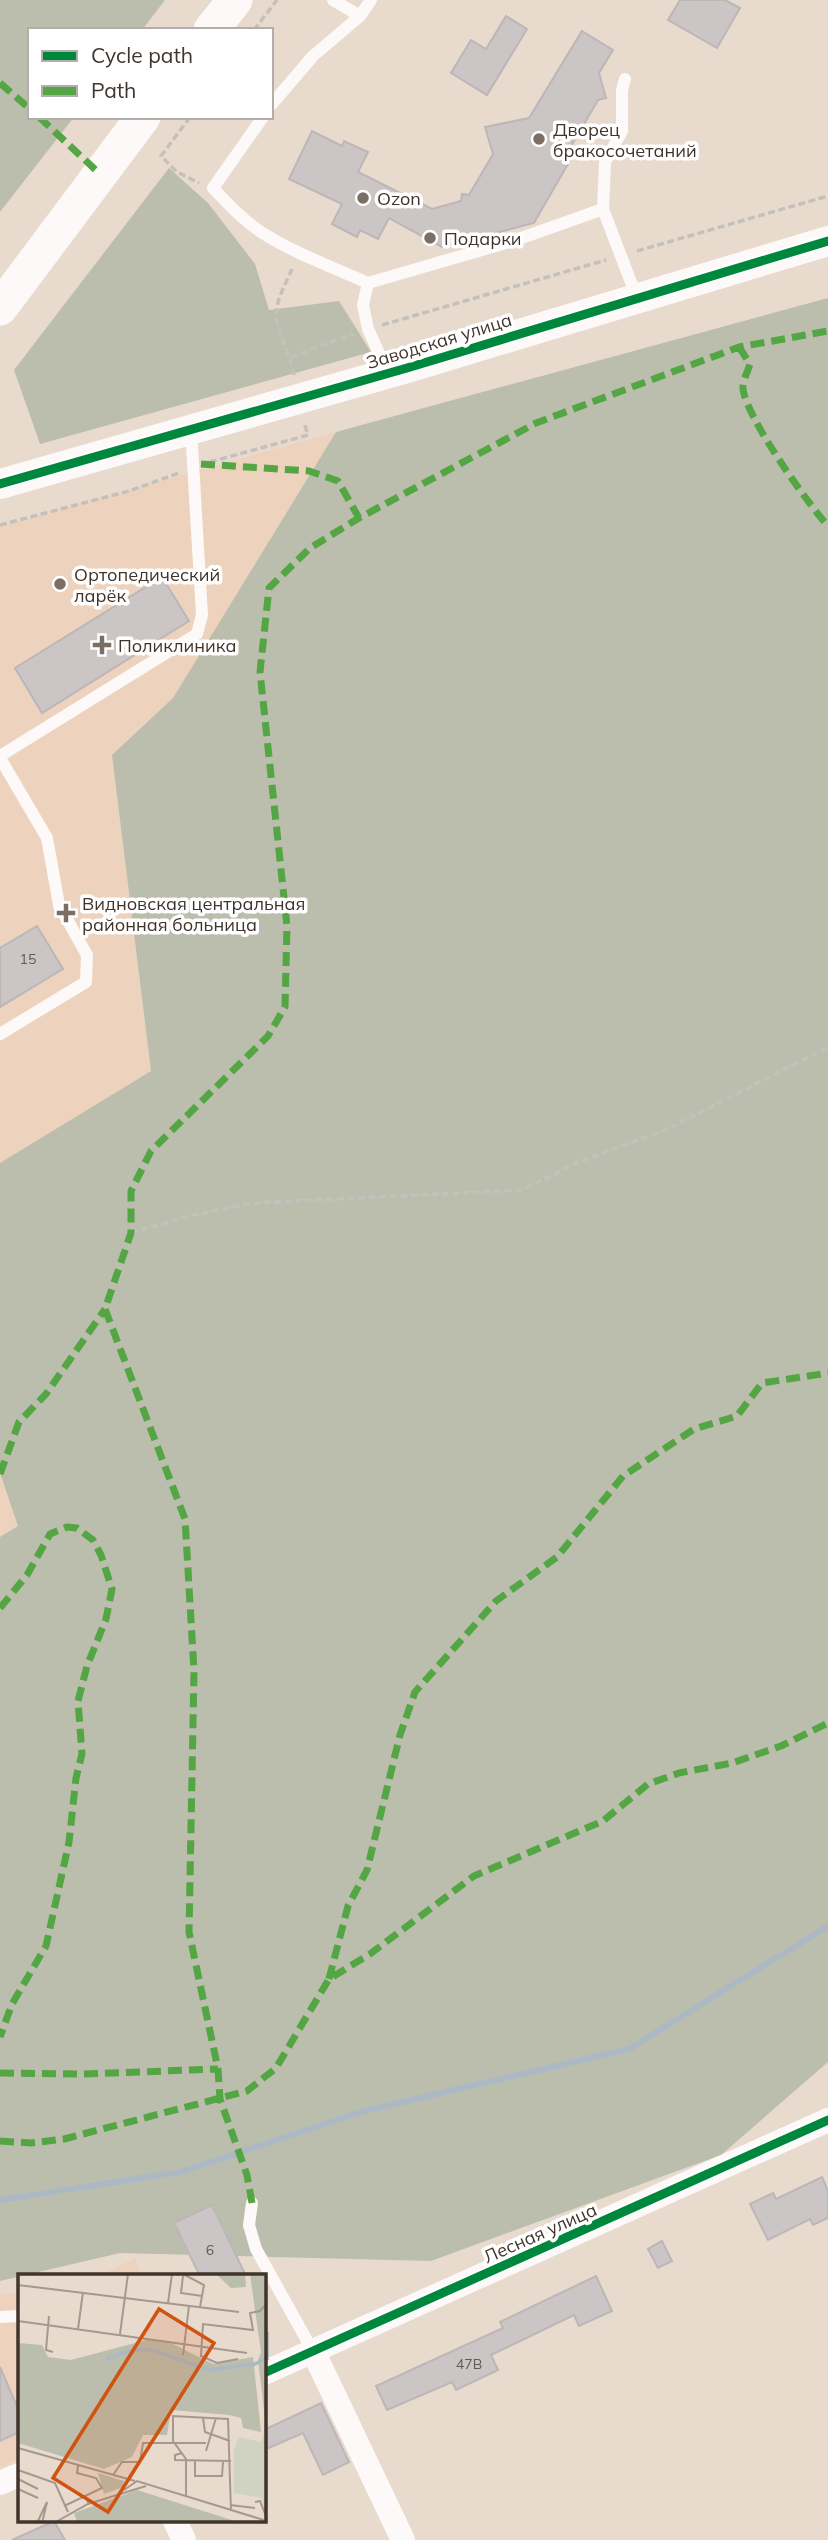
<svg xmlns="http://www.w3.org/2000/svg" width="828" height="2540" font-family="Mulish,sans-serif">
	<style>
		.built { fill: #edd3be }
		.forest { fill: #bbbeac }
		.lines { fill: none; stroke-linecap: round; stroke-linejoin: round }
		.stream { stroke: #acb8c4; stroke-width: 6 }
		.building { fill: #cbc5c5; stroke: #bdb6b7; stroke-width: 2 }
		.path { stroke: #c4c0bb; stroke-width: 3.5; stroke-dasharray: 7 3.5; stroke-linecap: butt }
		.service { stroke: #fcf9f8; stroke-width: 12 }
		.minor { stroke: #fcf9f8; stroke-width: 24 }
		.tertiary { stroke: #fcf9f8; stroke-width: 30 }
		.secondary { stroke: #fcf9f8; stroke-width: 35 }
		.quiet { stroke: #54a543; stroke-width: 7; stroke-dasharray: 14 7; stroke-linecap: butt }
		.cycleway-casing { stroke: #fff; stroke-width: 13 }
		.cycleway { stroke: #00873e; stroke-width: 9 }
		.poi-dot { fill: #7b6f65; stroke: #fff; stroke-width: 2.5 }
		.labels { text-anchor: middle; dominant-baseline: central; stroke-width: 7; stroke-linejoin: round; paint-order: stroke }
		.number-label { font-size: 14px; fill: #635952 }
		.poi-label { font-size: 18px; fill: #40352c; stroke: #fff; text-anchor: start }
		.street-label { font-size: 18px; fill: #40352c; stroke: #fff }
		.inset-river { fill: none; stroke: #acb8c4; stroke-width: 3.5 }
		.inset-road { fill: none; stroke: #a5988d; stroke-width: 2 }
		.view { fill: #cf5411; fill-opacity: 0.15; stroke: #cf5411; stroke-width: 3.5 }
		.inset-edge { fill: none; stroke: #40352c; stroke-width: 3.5 }
	</style>
	<rect width="100%" height="100%" fill="#e9dace"/>
	<path class="built" d="M336,432L173,698L112,755L151,1071L0,1163V526Z
		M0,1473L19,1526L0,1537Z
		M135,2258L142,2276H99Z
		M19,2292V2459L0,2467V2295Z"/>
	<path class="forest" d="M0,0H165L142,30H30V117H74L0,212Z
		M169,168L208,203L255,264L269,310L339,301L371,352L40,444L14,370Z
		M828,298V2062L721,2155L431,2261L120,2253L0,2281V1537L18,1526L0,1473V1163L151,1071L112,755L173,698L336,432Z"/>
	<g class="lines">
		<path class="stream" d="M0,2200L181,2172L364,2111L629,2049L828,1926"/>
	</g>
	<path class="building" d="M680,0H725L740,8L717,48L668,20Z
		M506,16L527,29L487,95L451,73L471,40L486,49Z
		M582,31L613,50L599,73L606,98L598,100L567,153L572,157L534,223L442,247L389,218L378,239L360,230L357,237L332,224L342,204L289,179L312,131L342,146L344,141L368,152L358,172L432,209L461,201L462,194L469,195L493,154L485,127L529,118Z
		M162,577L189,621L42,713L15,668Z
		M37,926L63,969L0,1007V948Z
		M822,2177L828,2191V2218L813,2225L810,2219L768,2240L750,2204L773,2193L776,2199Z
		M212,2205L246,2276H200L174,2223Z
		M662,2241L672,2261L658,2268L648,2249Z
		M596,2276L612,2311L579,2326L574,2315L491,2355L498,2370L456,2390L452,2382L387,2410L376,2386L503,2328L500,2322Z
		M0,2367L19,2411V2432L0,2441Z
		M321,2403L349,2462L323,2475L303,2433L264,2450V2430Z
		M54,2521L65,2540H12Z"/>
	<g class="lines">
		<path class="path" d="M254,30L277,0
			M190,117L161,156L177,172L199,183
			M637,251L828,196
			M292,269C286,283 276,300 276,316C277,328 291,358 294,375
			M382,325L606,260
			M291,357L354,334
			M210,462L308,435L304,423
			M0,525L129,491L179,473
			M131,1233L193,1215L253,1203L522,1190L576,1163L670,1128L828,1047"/>
		<path class="service" d="M333,0L360,16L371,0
			M271,105L313,56L360,16
			M263,117L213,188C228,204 243,220 261,232C293,253 333,267 368,283L513,241L603,209L637,298
			M603,209L605,162L622,131V90L625,79
			M368,283L363,305L368,329L388,373
			M0,756L197,634L202,615L191,429
			M0,758L47,838L59,905L87,955L86,982L0,1034
			M252,2203L249,2225L256,2249L314,2353
			M0,2317L19,2316"/>
		<path class="minor" d="M314,2353L403,2540
			M264,2373L828,2120
			M0,2483L19,2475
			M175,2521L184,2540"/>
		<path class="tertiary" d="M0,484L407,368L828,241"/>
		<path class="secondary" d="M211,30L235,0
			M0,308L143,117"/>
		<path class="quiet" d="M0,83L30,109
			M39,117L100,174
			M739,347L750,364C748,371 742,382 743,389C746,417 808,504 828,526
			M201,464L309,471L338,481L359,518
			M0,1474L19,1422L46,1394L105,1309
			M0,1608L27,1575L50,1534L67,1527L77,1528L93,1540L101,1555L112,1589L106,1619L87,1666L78,1701L82,1754L76,1778L69,1842L46,1946L12,2004L0,2037
			M329,1979L348,1906L367,1870L400,1735L415,1692L496,1601L557,1557L623,1476L694,1429L737,1416L762,1383L828,1373
			M0,2073L84,2074L218,2069
			M0,2141L31,2143L64,2139L247,2091L276,2068L329,1979L370,1954L474,1876L603,1821L648,1784L679,1773L732,1763L781,1746L828,1723
			M252,2203L247,2175L220,2099L218,2069L189,1932L194,1671L185,1519L105,1309L131,1233V1191L151,1151L268,1036L285,1007L287,926L260,672L269,588L310,548L359,518L536,423L739,347L828,331"/>
		<g class="cycleway-casing">
			<path id="cycleway" d="M0,484L407,368L828,241
				M264,2373L828,2120"/>
		</g>
		<use href="#cycleway" class="cycleway"/>
	</g>
	<g class="poi-dot">
		<circle cx="539" cy="139" r="7"/>
		<circle cx="363" cy="198" r="7"/>
		<circle cx="430" cy="238" r="7"/>
		<circle cx="60" cy="584" r="7"/>
		<path d="M98.5 634.5h7v7h7v7h-7v7h-7v-7h-7v-7h7z"/>
		<path d="M62.5 902.5h7v7h7v7h-7v7h-7v-7h-7v-7h7z"/>
	</g>
	<g class="labels">
		<g class="number-label">
			<text x="28" y="959">15</text>
			<text x="210" y="2250">6</text>
			<text x="469" y="2364">47В</text>
		</g>
		<g class="poi-label">
			<text x="553" y="129">Дворец<tspan x="553" dy="21">бракосочетаний</tspan></text>
			<text x="377" y="198">Ozon</text>
			<text x="444" y="238">Подарки</text>
			<text x="74" y="574">Ортопедический<tspan x="74" dy="21">ларёк</tspan></text>
			<text x="118" y="645">Поликлиника</text>
			<text x="82" y="903">Видновская центральная<tspan x="82" dy="21">районная больница</tspan></text>
		</g>
		<g class="street-label">
			<text transform="translate(439 341) rotate(-17)">Заводская улица</text>
			<text transform="translate(540 2233) rotate(-24)">Лесная улица</text>
		</g>
	</g>
	<g transform="translate(18 2274)">
		<rect width="248" height="248" fill="#e9dace"/>
		<path d="M248,152V243L244,224L216,219V175L221,163L243,168Z" fill="#d1d3c2"/>
		<path d="M198,0H227L228,13L213,14ZM232,0H248V152L240,86L243,78ZM132,65L155,70L195,90L235,83L243,158L225,154L223,144L211,141L153,136L149,161H125L114,183L86,195L0,169V69L24,71L30,83L53,86ZM80,199L106,207L105,213L86,220ZM119,216L220,248H59L56,239Z" fill="#bbbeac"/>
		<path class="inset-river" d="M249,58V86M88,85L114,76H134L192,96L237,90L248,84"/>
		<path class="inset-road" d="M165,0L186,11L182,33M165,2L163,19L184,22M0,11L221,38M150,29L154,0M31,42L28,76L35,78M0,47L229,79M60,55L65,18M102,60L110,0M165,81L171,32M220,85L199,89L183,82L185,50L235,56L232,39L242,37L249,29M185,144L187,158L212,167M0,174L117,207M188,177L198,144M164,179L157,181V186L213,187M177,187V202H204L205,188M60,192L59,199L78,204L84,214L67,222M0,196L37,209L50,238M95,201L104,188H122L125,169H188M0,205L20,215M0,215L20,224M106,216L119,207L249,247M168,223V185L155,167V142L210,145L213,237M237,228L242,227L249,245M212,231L237,234M46,232L67,222L71,230M19,249L29,228L24,249M36,249L70,230L128,212"/>
		<path class="view" d="M141,35L196,69L90,238L35,204Z"/>
		<rect width="248" height="248" class="inset-edge"/>
	</g>
	<rect x="28" y="28" width="245" height="91" fill="#ffffff" stroke="#b3aeab" stroke-width="2"/>
	<rect x="42" y="51" width="35" height="10" fill="#00873e" stroke="#b3aeab" stroke-width="2"/>
	<text x="91" y="63" font-size="21" fill="#40352c">Cycle path</text>
	<rect x="42" y="86" width="35" height="10" fill="#54a543" stroke="#b3aeab" stroke-width="2"/>
	<text x="91" y="98" font-size="21" fill="#40352c">Path</text>
</svg>
